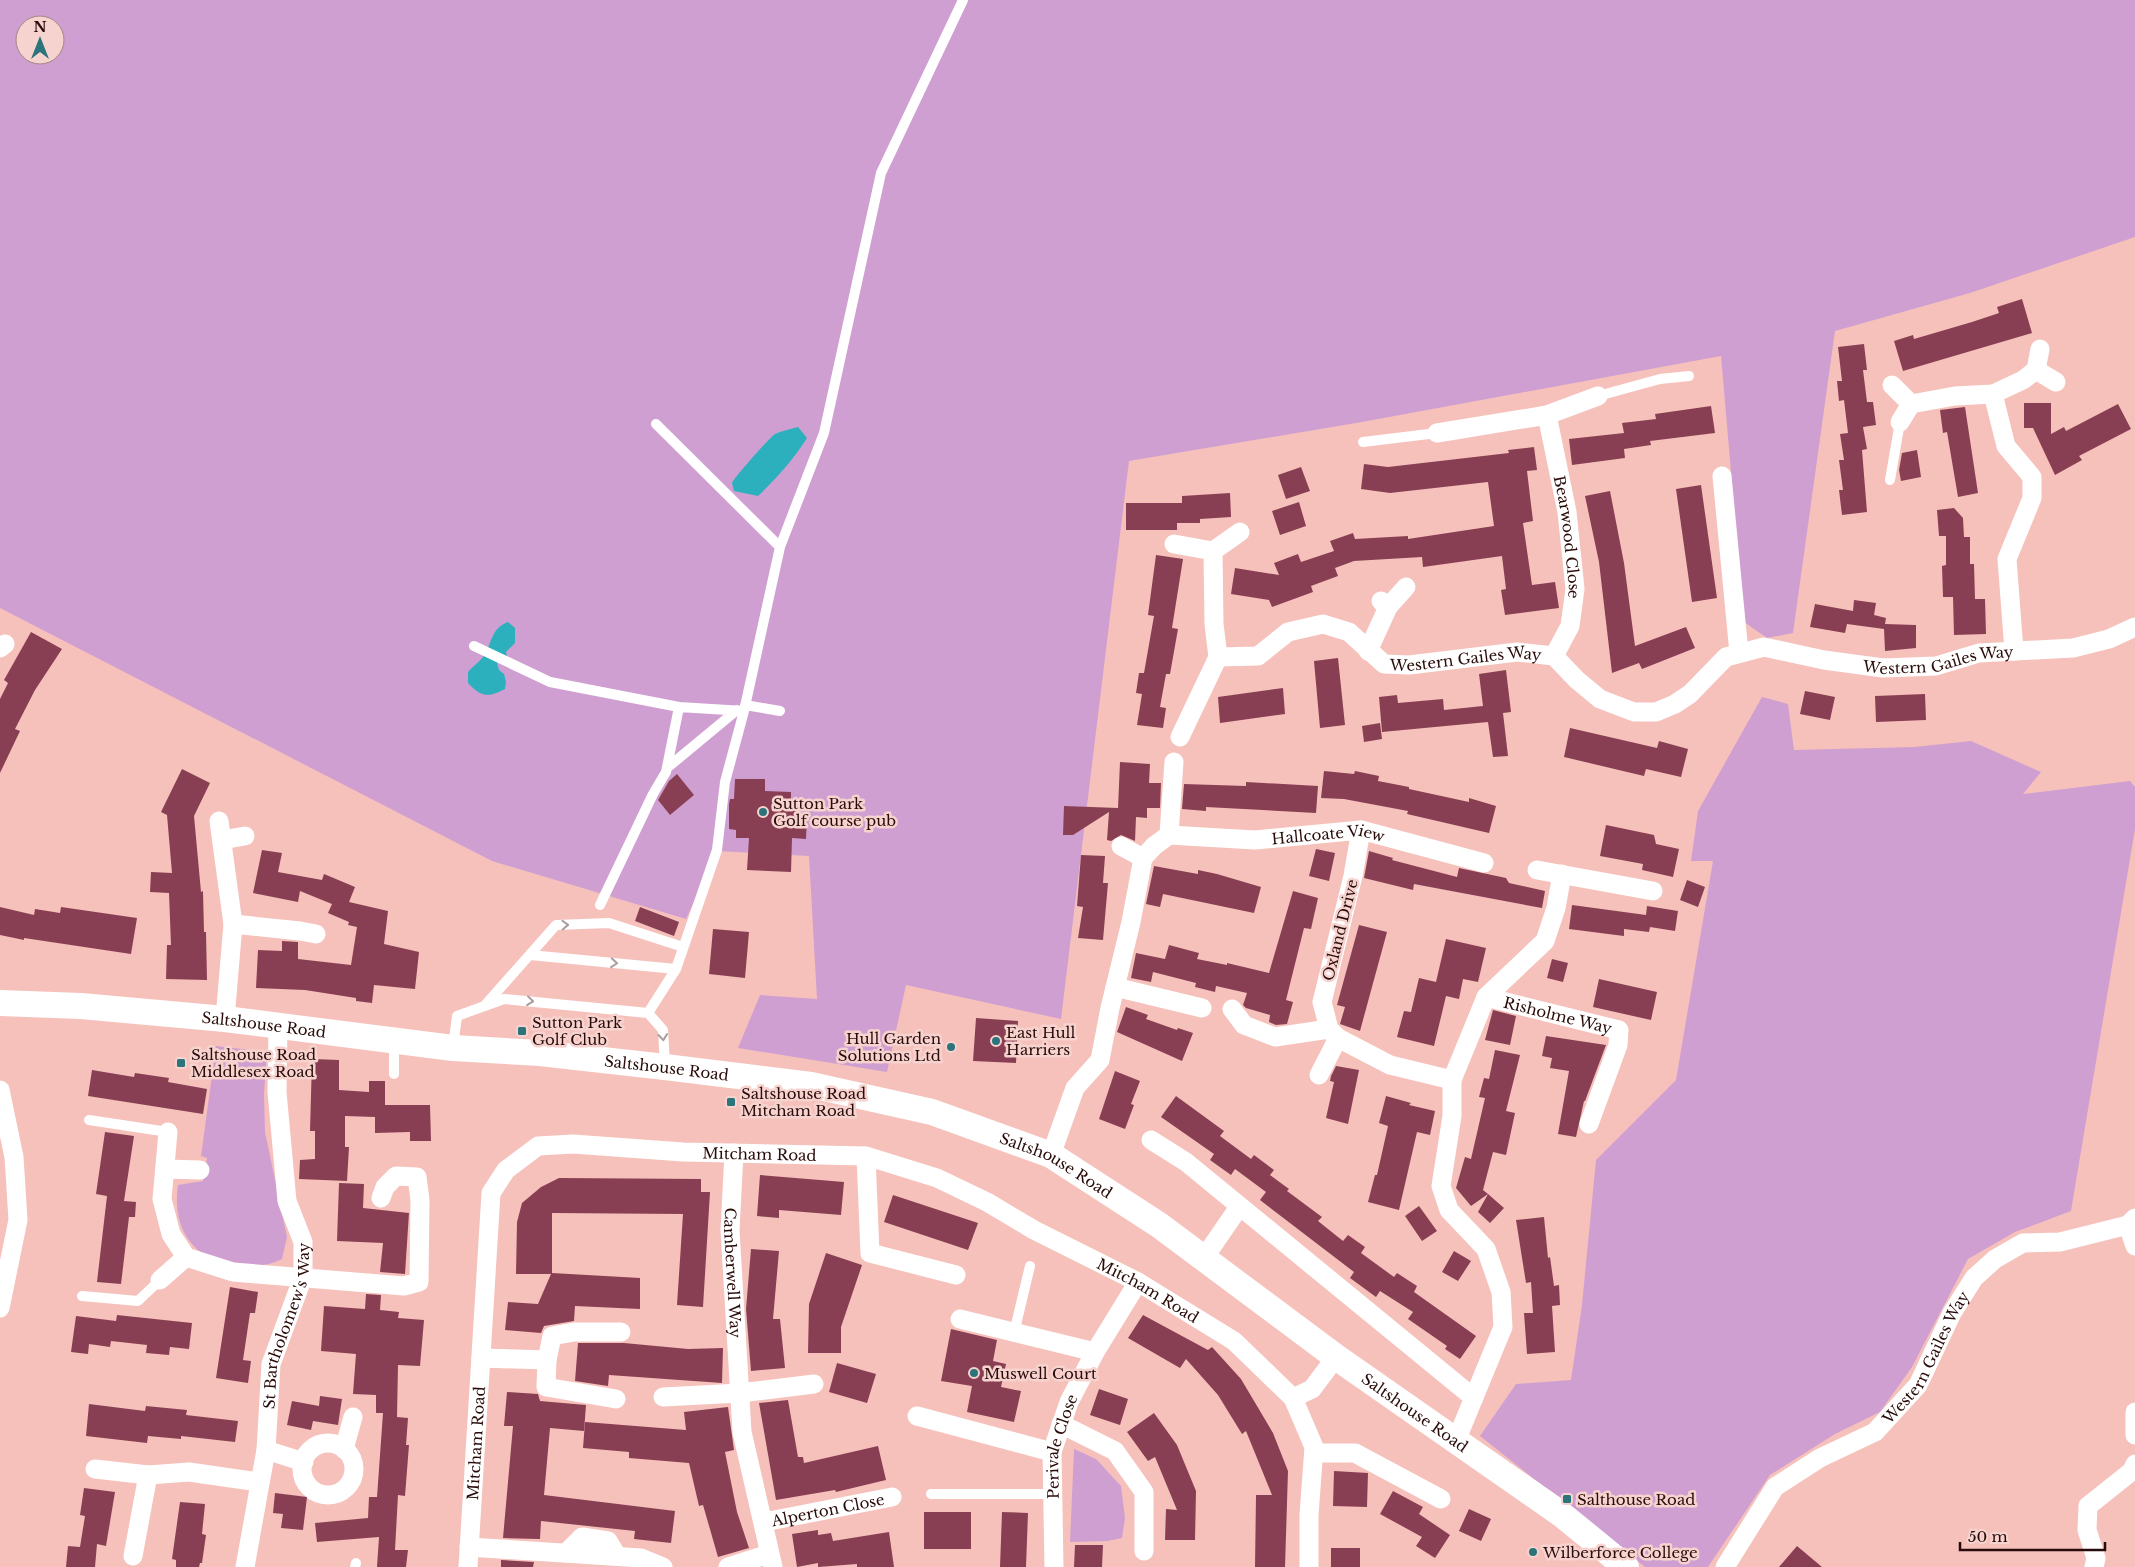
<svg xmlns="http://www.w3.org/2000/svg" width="2135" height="1567" font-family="'Libre Baskerville',serif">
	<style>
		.green { fill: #d09fd2; fill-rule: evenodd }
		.water { fill: #2db0bd }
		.building { fill: #893f53 }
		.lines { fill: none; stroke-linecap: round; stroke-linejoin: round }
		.service { stroke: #fff; stroke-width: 10 }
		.minor { stroke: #fff; stroke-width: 19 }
		.secondary { stroke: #fff; stroke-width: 26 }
		.oneway { stroke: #a99d9d }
		.poi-dot { fill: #2b747c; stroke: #f7d3cf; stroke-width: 2 }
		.labels { text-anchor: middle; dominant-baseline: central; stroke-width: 5; stroke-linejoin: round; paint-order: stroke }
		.street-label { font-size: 15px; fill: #290b09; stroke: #f7d3cf }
		.poi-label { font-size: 15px; fill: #290b09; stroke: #f7d3cf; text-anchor: start }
	</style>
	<rect width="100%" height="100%" fill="#f6c1bb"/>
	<path class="green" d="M0,0H2135V237L1970,293L1835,331L1793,633L1767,638L1744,622L1721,356L1362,422L1129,461L1061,1019L906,985L887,1072L738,1048L760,995L817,999L809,856L717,851L686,919L492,861L0,608ZM25,25H55V55H25Z
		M1762,697L1788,704L1794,750L1914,747L1971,741L2041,772L2023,794L2130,781L2135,787V829L2071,1211L2015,1232L1968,1259L1912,1367L1880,1412L1835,1434L1770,1475L1708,1567H1645L1480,1436L1516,1384L1571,1380L1582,1305L1596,1160L1676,1080L1713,861H1691L1698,811Z
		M216,1046L267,1052L264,1094L265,1132L287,1237L282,1259C264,1268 252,1266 233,1262C224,1260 210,1259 203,1254C180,1237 174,1212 178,1185L203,1181L207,1158L201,1156Z
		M1074,1449L1096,1459L1121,1486L1125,1518L1122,1538L1108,1541L1070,1542Z"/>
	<path class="water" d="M798,427L807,438C793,460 777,478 758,496L734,491L732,483C734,478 771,436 775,434C781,431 791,429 798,427Z
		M508,622L515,628V643L506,652L507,657L500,656L497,663L499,670L504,674L506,682L505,689C488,698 481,697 468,683V672C473,666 482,660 485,654C493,640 491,629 508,622Z"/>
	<path class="building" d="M2022,299L2032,333L1903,371L1894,341L1913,335L1914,339L1972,322L1999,313L1997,307Z
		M1864,344L1867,370H1863L1867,402H1873L1876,425L1863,427L1867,449L1862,450L1867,512L1842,515L1839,490H1843L1839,460H1844L1840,434L1848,433L1844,400L1839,401L1837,381H1842L1838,347Z
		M2024,403H2051V434L2064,427L2066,431L2118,404L2131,429L2079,456L2082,460L2055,475L2033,428H2024Z
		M1711,406L1715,433L1650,441L1651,445L1624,449L1625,458L1572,465L1569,439L1624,433L1622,423L1656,419L1655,414Z
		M1965,407L1978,493L1958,497L1947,432L1943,433L1940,410Z
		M1534,447L1537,470L1527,471L1533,521L1523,523L1532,585L1555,582L1559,608L1505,615L1501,590L1506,589L1502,556L1423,567L1422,557L1354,561L1335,568L1338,576L1311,586L1313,592L1272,607L1269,600L1231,594L1235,568L1279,575L1274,563L1298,554L1301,562L1334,551L1330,541L1353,533L1355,539L1408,536V539L1494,526L1488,482L1390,493L1361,489L1364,464L1388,467L1509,453L1508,450Z
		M1917,450L1921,477L1901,481L1899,470L1902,453Z
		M1301,467L1310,491L1286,499L1278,475Z
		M1701,485L1717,598L1692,602L1676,489Z
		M1610,491L1624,563L1635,646L1686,627L1695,648L1642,669L1639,663L1612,673L1599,562L1585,496Z
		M1230,493L1231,517L1200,519V523H1177V530H1126V503H1182V496Z
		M1299,502L1306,526L1280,535L1272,511Z
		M1954,508L1963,518L1964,537H1970V564H1974L1975,599H1985L1986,634L1954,635L1953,597H1943L1942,566L1946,565V536H1939L1937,510Z
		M1156,555L1183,559L1172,628L1178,629L1170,674H1166L1160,707L1166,708L1163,728L1137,725L1142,694L1136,693L1139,673H1144L1154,616L1148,615Z
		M1854,600L1876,603L1874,615L1886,618L1885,624L1916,625V648L1885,651L1884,629L1847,624L1845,633L1810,627L1815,604L1853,611Z
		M31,632L62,649L35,690L15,729L20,731L0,773V699L8,683L4,680Z
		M1338,658L1345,725L1320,728L1314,661Z
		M1506,670L1511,712L1503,713L1508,756L1493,757L1488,722L1382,732L1379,697L1397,695L1398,703L1443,699L1444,710L1483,706L1479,674Z
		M1283,688L1285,714L1220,723L1218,697Z
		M1805,691L1835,697L1830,720L1800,714Z
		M1925,694L1926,720L1876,722L1875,696Z
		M1380,723L1382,739L1364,742L1362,726Z
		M1570,728L1657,748L1659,741L1688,749L1681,777L1646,769L1644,776L1564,757Z
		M1120,762L1150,764L1149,783H1161L1160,808H1147V818L1136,817L1135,841L1121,835L1111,841L1107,840L1109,812L1073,835H1063L1064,806L1118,808Z
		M182,769L210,783L194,816L201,892L203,891L204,932H206L207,980L166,979L167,945H171L169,893L150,892L151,872L172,873L167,815L161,812Z
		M1324,771L1354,774L1355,771L1379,776L1378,781L1409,787V789L1469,802V798L1496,806L1489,833L1407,814L1408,811L1344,799L1321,798Z
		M677,774L694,795L670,815L658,800L669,781Z
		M735,779H765V791L791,792V807L797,808L796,817H807L806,839L792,838L791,872L747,870L749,838H736V830L729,829V804L730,799H734Z
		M1246,782L1318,786L1316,813L1206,807V811L1182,809L1184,784L1246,786Z
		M1606,825L1654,835L1656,844L1679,849L1673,877L1642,870L1643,864L1600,856Z
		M1316,849L1335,853L1329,881L1309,876Z
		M262,850L282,853L278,872L322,880L324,874L355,887L349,902L388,911L384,944L419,952L415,989L374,985L372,1003L356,1001V998L305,990L256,988L258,950L282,951V941L298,942V959L351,965L357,927L348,925L349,922L328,913L332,904L300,891L298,902L253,893Z
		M1369,851L1393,858L1392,860L1457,877L1459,868L1506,878L1509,883L1545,891L1542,908L1414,884L1413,890L1364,878Z
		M1081,855L1105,856L1103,883H1108L1103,940L1078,938L1083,907L1077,906Z
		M1154,866L1198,874V870L1217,874L1261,887L1254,913L1163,894L1160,907L1146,904Z
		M1687,880L1705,887L1698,907L1680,900Z
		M1293,891L1318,898L1311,929L1304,928L1286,1000L1293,1002L1287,1024L1276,1025L1269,1022L1270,1015L1246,1008L1243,1005L1247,993L1216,986L1215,992L1195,987L1196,983L1153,972L1151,982L1131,978L1136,953L1165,959L1169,945L1199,953L1197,959L1227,965V963L1269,973Z
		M1572,905L1646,915L1647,906L1678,911L1675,931L1650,927L1649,932L1624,929V936L1569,929Z
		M0,907L34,915L35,909L60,913L61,907L137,918L131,954L24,938V940L0,935Z
		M640,907L679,922L674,936L635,921Z
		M1359,925L1387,932L1360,1031L1340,1024L1345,1007L1337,1005Z
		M713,929L749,932L745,978L709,974Z
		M1446,939L1486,948L1478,982L1463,979L1459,999L1446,996L1434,1046L1397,1037L1404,1011L1411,1012L1419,978L1436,982Z
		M1552,959L1568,963L1563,982L1547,978Z
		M1599,979L1657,992L1651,1020L1593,1007Z
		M1126,1007L1148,1015L1146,1019L1177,1030L1178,1028L1193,1033L1182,1061L1117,1032Z
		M1493,1010L1516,1016L1510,1045L1485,1040Z
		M976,1018L1018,1021L1016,1063L973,1061Z
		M1546,1036L1606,1045L1585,1101H1584L1576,1137L1558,1134L1569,1071L1550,1068L1552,1058L1542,1056Z
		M1495,1050L1520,1055L1506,1111L1515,1113L1506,1155L1493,1152L1483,1190L1488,1194L1471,1206L1456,1188L1465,1157L1471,1159L1485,1098L1479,1097L1484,1078L1489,1079Z
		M312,1059L339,1060V1090L369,1092V1081H385V1105H430L431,1141H410V1132L375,1133V1117L345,1116V1147H349L347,1181L299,1179L300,1160L315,1159V1131H310Z
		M1336,1066L1359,1070L1348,1124L1326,1118L1334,1082L1330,1081L1331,1076Z
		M92,1070L134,1077L135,1073L169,1078L168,1082L207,1089L203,1114L88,1096Z
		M1115,1071L1140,1081L1131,1104L1134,1105L1125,1129L1099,1119Z
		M1176,1096L1224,1131L1220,1136L1251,1159L1254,1155L1274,1170L1270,1175L1289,1189L1287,1191L1322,1217L1318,1221L1343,1241L1348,1235L1365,1247L1361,1253L1394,1277L1397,1273L1417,1286L1414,1292L1476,1336L1460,1359L1445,1349L1447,1346L1408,1319L1413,1312L1380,1291L1376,1297L1350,1278L1354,1272L1260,1200L1266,1192L1235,1169L1231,1175L1210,1160L1214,1154L1161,1117Z
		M1386,1096L1411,1103L1409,1105L1435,1111L1430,1135L1417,1132L1399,1210L1368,1202L1375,1175H1377L1388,1126L1379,1123Z
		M105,1132L134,1136L124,1201L136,1202L135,1217H129L121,1284L97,1282L107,1196L96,1194Z
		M760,1175L844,1182L841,1215L779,1210V1218L757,1216Z
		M559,1178L701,1179V1192H710L703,1307L677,1305L683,1214L552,1213V1273L640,1278V1309L575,1306L574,1321L544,1326L541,1333L505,1330L508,1302L538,1304L551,1274H516L517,1222L522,1203L541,1187Z
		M339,1183L364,1184L363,1208L409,1213L405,1274L380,1272L383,1243L337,1241Z
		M1488,1194L1504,1208L1490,1223L1478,1212Z
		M893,1195L978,1223L968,1250L884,1222Z
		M1419,1206L1437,1231L1422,1241L1405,1216Z
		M1544,1217L1548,1258L1550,1257L1554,1286L1559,1285L1560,1305L1552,1306L1555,1352L1527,1354L1524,1313H1533L1531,1282L1526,1283L1516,1220Z
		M751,1249L779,1251L773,1319H780L785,1368L751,1371L746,1309Z
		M1454,1251L1471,1261L1458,1281L1442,1272Z
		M826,1253L862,1265L841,1327V1353H808L809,1304Z
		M230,1287L258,1292L255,1313H250L243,1360L251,1361L248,1383L216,1378Z
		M366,1294L381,1295L380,1310L399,1312L398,1318L424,1320L420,1366L398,1365L397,1417L408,1418L406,1445H409L405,1496L398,1495L395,1550H408L406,1567H377L379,1537L317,1542L315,1523L368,1518L369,1497H377L383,1413H376V1395L353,1394L356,1354L321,1351L324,1306L365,1309Z
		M117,1315L192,1323L189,1349L170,1347L169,1355L146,1353L147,1345L111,1341L110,1347L89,1344L88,1354L71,1352L76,1316L116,1321Z
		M1143,1315L1208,1350L1212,1347L1241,1379L1273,1433L1288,1471L1285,1567H1255L1256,1495H1272L1246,1431L1242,1434L1218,1395L1186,1359L1180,1368L1128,1338Z
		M951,1329L997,1340L993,1361L1006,1364L1001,1387L1021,1391L1014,1422L967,1412L972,1386L941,1381Z
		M578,1343H624L688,1349L723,1348L722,1383L609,1375L608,1386L575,1381Z
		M837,1363L876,1374L867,1403L829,1392Z
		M1099,1389L1128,1399L1120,1425L1090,1415Z
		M507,1392L538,1394L540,1401L586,1405L584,1431L550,1428L544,1495L675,1511L671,1543L634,1539L635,1531L541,1521L540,1539L503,1538L513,1426H504Z
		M320,1396L342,1399L338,1425L313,1421L311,1430L287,1425L292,1401L319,1406Z
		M788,1400L798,1457H803L804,1463L878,1446L886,1480L836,1492L835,1490L776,1500L759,1403Z
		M89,1404L145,1411L146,1406L187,1410L186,1415L238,1421L235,1442L181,1436V1439L148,1436L147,1443L86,1436Z
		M728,1407L734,1450L725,1452L737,1512L749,1548L718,1557L703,1505L699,1506L689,1463L629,1458V1452L583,1448L585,1422L686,1430L684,1412Z
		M1154,1413L1177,1445L1196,1491L1195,1540H1165L1166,1509L1177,1510L1155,1457L1148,1461L1127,1432Z
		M1334,1471L1368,1473L1367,1507L1333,1506Z
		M84,1488L115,1492L106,1546L97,1544L95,1567H66L68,1546L80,1547L85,1516L80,1515Z
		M1393,1491L1423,1507L1419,1514L1450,1535L1435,1558L1416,1546L1422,1537L1380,1514Z
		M275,1493L307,1497L303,1530L281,1528L283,1514L273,1513Z
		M180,1502L205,1504L202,1534L206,1535L202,1563H200L199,1567H176V1560L172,1559Z
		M1469,1509L1491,1519L1481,1541L1459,1531Z
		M924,1512H971V1549H924Z
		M1002,1512L1028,1513L1026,1567H1000Z
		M818,1530V1535L831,1533L833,1541L889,1532L894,1567H857V1564L818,1567V1563L797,1567L792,1534Z
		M1075,1545H1103L1102,1567H1074Z
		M1797,1546L1822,1567H1779Z
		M1331,1548H1360V1567H1331Z
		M501,1560L534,1562L533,1567H501Z"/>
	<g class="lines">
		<path class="service" d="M1598,396L1660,379L1689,376
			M656,424L780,547L744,711
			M1363,442L1437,433
			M1890,480L1900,422
			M780,547L824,433L881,173L963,0
			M474,646L550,682L679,707L666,772L653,794L600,905
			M745,705L780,711
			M667,768L737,710
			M530,955L676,969
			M486,1004L556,925L609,923L683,947
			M648,1013L676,969L717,850L725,782L744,711L679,707
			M394,1042V1074
			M453,1047L457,1016L504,999L648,1013L663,1030L665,1066
			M89,1120L168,1132
			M82,1296L138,1301L160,1280
			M1014,1333L1030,1266
			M931,1494H1053
			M355,1567L356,1563"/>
		<g class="minor">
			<path d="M2036,370L2056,382"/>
			<path d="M1892,385L1911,404L1900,422"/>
			<path d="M1993,394L2006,446L2032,477V498L2007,559L2014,651"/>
			<path d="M1911,404L1955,396L1993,394L2023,380L2036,370L2040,349"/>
			<path id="s1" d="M1547,415L1567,512L1575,589L1570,626L1554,656"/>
			<path d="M1437,433L1547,415L1598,396"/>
			<path d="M1722,476L1739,653"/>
			<path d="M1174,544L1213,551L1240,532"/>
			<path d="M1381,601L1388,607L1406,587"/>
			<path d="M0,648L5,644"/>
			<path d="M1368,651L1388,607"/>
			<path id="s2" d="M1218,657L1258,656L1288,632L1323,624L1349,632L1384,664L1409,665L1517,652L1554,656L1577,680L1600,699L1634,712H1656L1675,704L1690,694L1726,657L1764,647L1824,660L1883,668L1936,666L1979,653L2073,648L2109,639L2135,627"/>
			<path d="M1180,737L1218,657L1214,624L1213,551"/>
			<path d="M219,821L233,924L225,1019"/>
			<path d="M1361,830L1353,876L1322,1002L1329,1029L1338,1038L1390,1065L1452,1080"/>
			<path d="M1169,835L1174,762"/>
			<path d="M222,840L245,836"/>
			<path d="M1121,846L1143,858"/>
			<path d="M1537,870L1653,891"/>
			<path d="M233,924L300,931L316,934"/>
			<path d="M1115,987L1202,1008"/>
			<path id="s3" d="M1486,997L1619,1030L1618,1045L1589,1124"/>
			<path d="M1232,1009L1244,1025L1275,1037L1329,1029"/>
			<path d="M1319,1075L1338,1038"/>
			<path d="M0,1090L14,1157L18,1220L0,1308"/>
			<path d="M168,1132L162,1199L171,1234L186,1257L233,1272L404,1286L419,1282L420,1200L417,1177L396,1176L385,1187L381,1198"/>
			<path d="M1151,1140L1186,1162L1474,1398"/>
			<path id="s4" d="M734,1153L730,1230L742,1432L773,1567"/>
			<path id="s5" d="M1051,1155L1075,1088L1100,1060L1110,1008L1131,922L1143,858L1154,846L1169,835L1255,840L1361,830L1484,863"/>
			<path d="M866,1156L870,1253L956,1275"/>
			<path d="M165,1169L200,1170"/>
			<path d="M2128,1225L2135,1246"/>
			<path d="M1204,1258L1239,1207"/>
			<path d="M160,1280L186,1257"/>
			<path d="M960,1319L1095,1352"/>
			<path d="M481,1358L547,1360L546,1387L616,1399"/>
			<path d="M547,1360L552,1336L574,1332H621"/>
			<path d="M663,1397L740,1393L814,1384"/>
			<path d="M1293,1398L1314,1447L1309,1515V1567"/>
			<path d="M2135,1412V1435"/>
			<path d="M917,1416L1052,1452"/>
			<path d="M1061,1424L1115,1451L1144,1492V1551"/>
			<path d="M1456,1441L1503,1327L1501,1292L1486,1249L1449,1210L1441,1186L1452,1116V1080L1486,997L1545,941L1556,908L1562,874"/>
			<circle cx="328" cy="1469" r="26"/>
			<path d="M344,1449L353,1417"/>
			<path d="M266,1450L304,1462"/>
			<path d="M1314,1453H1355L1441,1499"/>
			<path d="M95,1469L148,1475"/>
			<path id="s6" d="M764,1522L892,1497"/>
			<path d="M469,1547L641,1558L663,1567"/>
			<path d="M566,1553L582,1537L608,1541L617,1556"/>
			<path d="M133,1556L148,1475L189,1472L259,1482"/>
			<path id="s7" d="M245,1567L266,1450L271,1364L303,1277V1242L287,1201L277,1092L278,1026"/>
			<path id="s8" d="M468,1567L491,1193L506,1170L538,1146L573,1144L683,1152L866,1156L937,1178L987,1202L1034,1230L1138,1282L1234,1341L1293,1398L1312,1389L1336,1357"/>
			<path d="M728,1567L769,1554"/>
			<path id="s9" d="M1054,1567L1052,1452L1069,1402L1095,1352L1138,1282"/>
			<path id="s10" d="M1725,1567L1775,1487L1820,1458L1875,1432L1918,1385L1952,1313L1974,1278L1995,1259L2023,1243L2060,1242L2128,1225L2135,1218"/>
			<path d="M2094,1567L2096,1558L2087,1530L2088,1506L2132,1471L2135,1464"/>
		</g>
		<path class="secondary" id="s11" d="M0,1003L81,1006L225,1019L453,1048L540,1053L665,1067L811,1085L932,1112L1051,1155L1159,1225L1336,1357L1561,1514L1626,1567"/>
	</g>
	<defs><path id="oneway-chevron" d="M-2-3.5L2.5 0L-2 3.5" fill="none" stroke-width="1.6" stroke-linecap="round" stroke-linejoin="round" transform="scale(1.25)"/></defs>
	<g class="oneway">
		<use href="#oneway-chevron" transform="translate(565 925) rotate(-2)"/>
		<use href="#oneway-chevron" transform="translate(614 963) rotate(5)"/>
		<use href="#oneway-chevron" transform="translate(530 1001) rotate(6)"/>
		<use href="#oneway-chevron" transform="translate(663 1037) rotate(84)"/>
	</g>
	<g class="poi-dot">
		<circle cx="763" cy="812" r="5"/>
		<rect x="517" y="1026" width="10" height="10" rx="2.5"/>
		<circle cx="996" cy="1041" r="5"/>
		<circle cx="951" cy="1047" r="5"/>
		<rect x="176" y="1058" width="10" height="10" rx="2.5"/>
		<rect x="726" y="1097" width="10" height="10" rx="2.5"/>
		<circle cx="974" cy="1373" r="5"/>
		<rect x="1562" y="1494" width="10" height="10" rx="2.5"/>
		<circle cx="1533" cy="1552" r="5"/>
	</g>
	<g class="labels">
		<g class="street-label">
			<text stroke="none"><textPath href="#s1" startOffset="124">Bearwood Close</textPath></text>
			<text stroke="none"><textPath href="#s2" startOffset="788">Western Gailes Way</textPath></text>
			<text stroke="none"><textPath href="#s2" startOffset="271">Western Gailes Way</textPath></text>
			<text stroke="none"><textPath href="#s5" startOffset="510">Hallcoate View</textPath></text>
			<text transform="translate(1340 930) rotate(-76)">Oxland Drive</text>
			<text stroke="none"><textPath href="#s3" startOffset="74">Risholme Way</textPath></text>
			<text stroke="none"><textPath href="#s11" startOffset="265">Saltshouse Road</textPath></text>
			<text stroke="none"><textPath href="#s11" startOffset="670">Saltshouse Road</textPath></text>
			<text stroke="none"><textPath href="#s8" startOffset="664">Mitcham Road</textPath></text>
			<text stroke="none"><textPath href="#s11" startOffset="1075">Saltshouse Road</textPath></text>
			<text stroke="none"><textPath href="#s4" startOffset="120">Camberwell Way</textPath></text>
			<text stroke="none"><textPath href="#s8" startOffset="1084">Mitcham Road</textPath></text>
			<text stroke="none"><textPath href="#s7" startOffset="246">St Bartholomew's Way</textPath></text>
			<text stroke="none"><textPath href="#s10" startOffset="300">Western Gailes Way</textPath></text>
			<text stroke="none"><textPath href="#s11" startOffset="1512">Saltshouse Road</textPath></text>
			<text stroke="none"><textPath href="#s8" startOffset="124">Mitcham Road</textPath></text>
			<text stroke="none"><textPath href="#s9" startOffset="122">Perivale Close</textPath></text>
			<text stroke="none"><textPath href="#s6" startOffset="65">Alperton Close</textPath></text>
		</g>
		<g class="poi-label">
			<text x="773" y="803">Sutton Park<tspan x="773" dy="17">Golf course pub</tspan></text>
			<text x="532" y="1022">Sutton Park<tspan x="532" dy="17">Golf Club</tspan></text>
			<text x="1006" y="1032">East Hull<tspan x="1006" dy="17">Harriers</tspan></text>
			<text x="941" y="1038" text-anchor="end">Hull Garden<tspan x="941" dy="17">Solutions Ltd</tspan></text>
			<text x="191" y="1054">Saltshouse Road<tspan x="191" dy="17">Middlesex Road</tspan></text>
			<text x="741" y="1093">Saltshouse Road<tspan x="741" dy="17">Mitcham Road</tspan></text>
			<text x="984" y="1373">Muswell Court</text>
			<text x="1577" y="1499">Salthouse Road</text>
			<text x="1543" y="1552">Wilberforce College</text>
		</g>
	</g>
	<g transform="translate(40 40)"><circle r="24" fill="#f7d3cf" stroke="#a58380"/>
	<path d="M0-4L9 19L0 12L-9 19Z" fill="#2b747c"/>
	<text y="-8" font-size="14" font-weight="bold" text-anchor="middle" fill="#290b09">N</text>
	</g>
	<path d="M1960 1542v8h145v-8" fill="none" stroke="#290b09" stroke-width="2.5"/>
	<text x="1968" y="1542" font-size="15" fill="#290b09" stroke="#f7d3cf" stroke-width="4" paint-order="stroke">50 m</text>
</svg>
